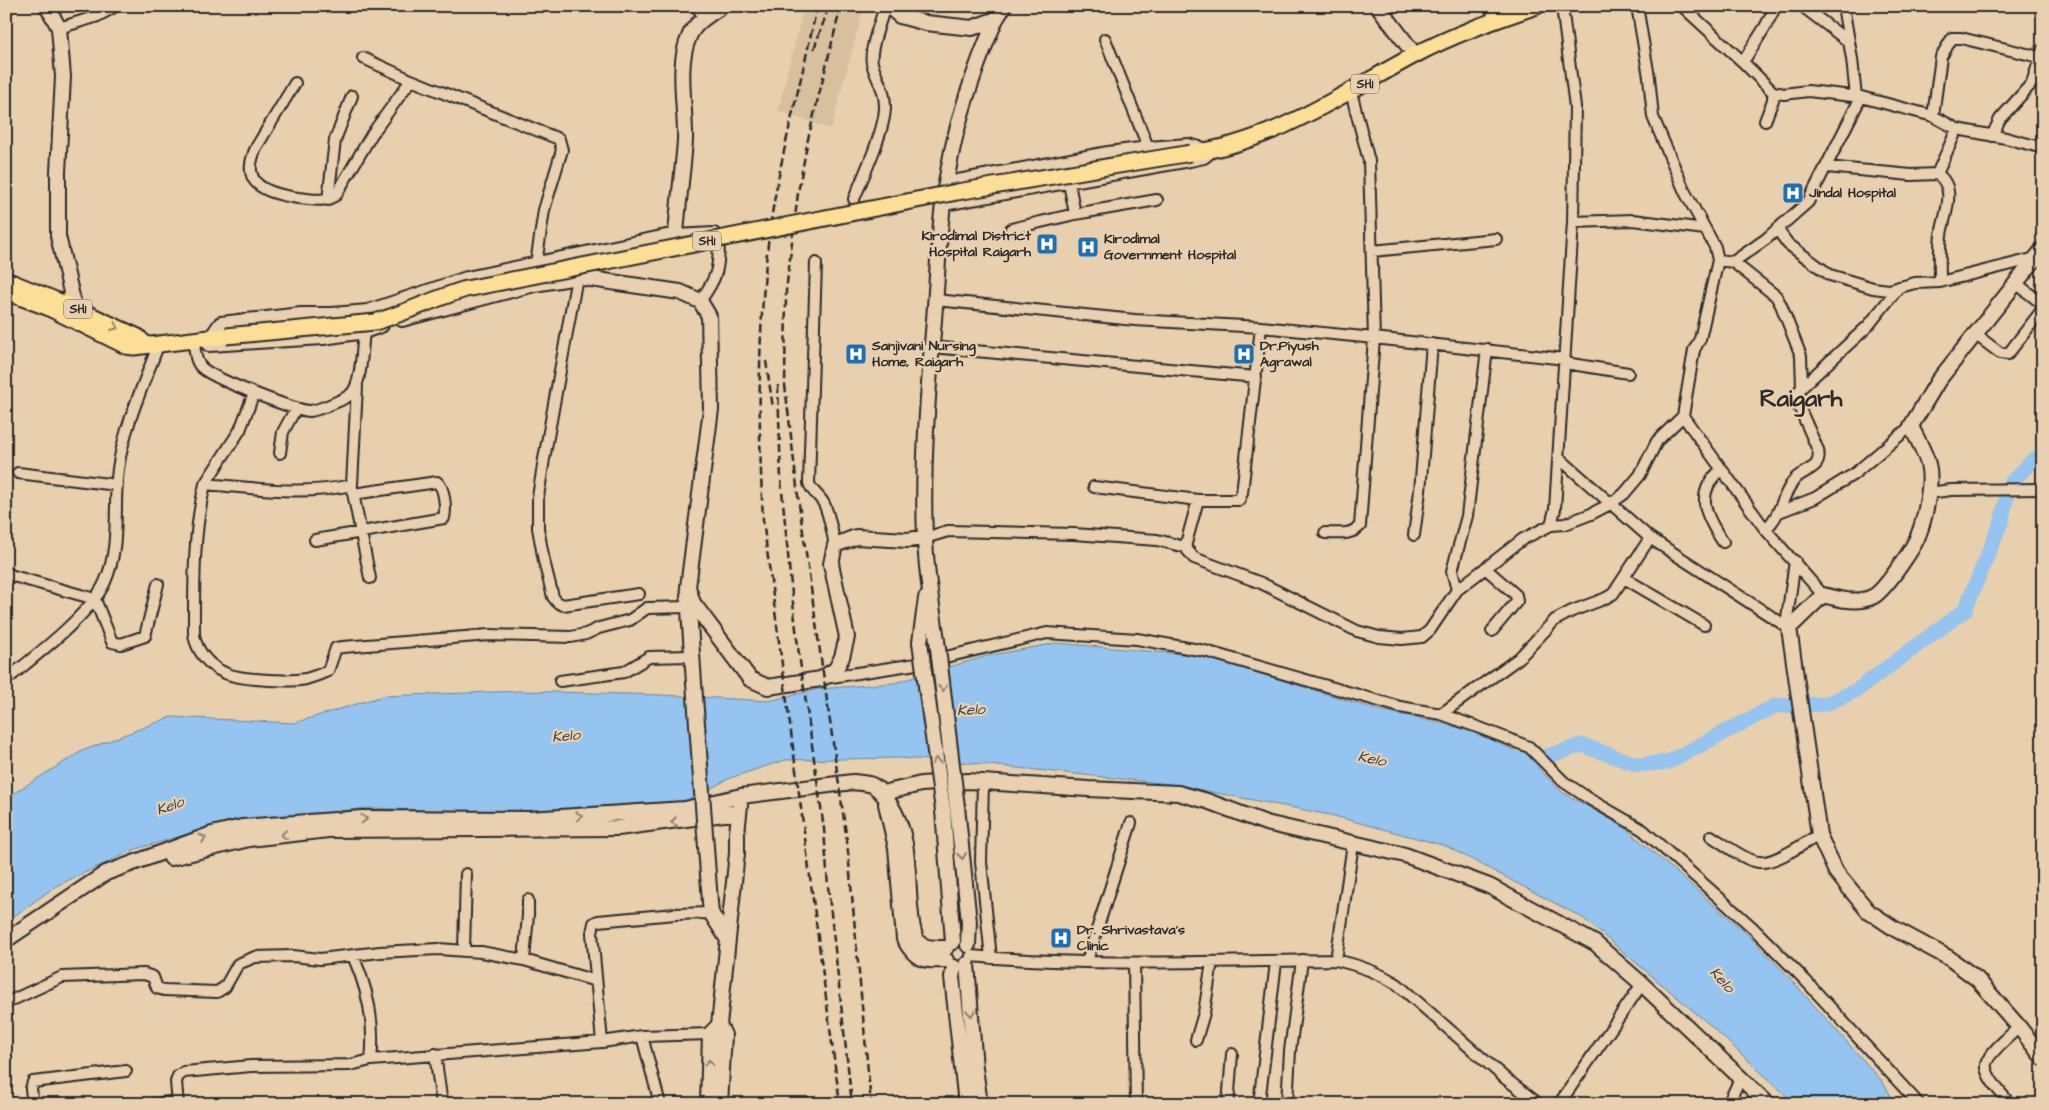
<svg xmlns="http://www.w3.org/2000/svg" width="2049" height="1110" font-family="'Architects Daughter',sans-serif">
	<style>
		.built { fill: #d8c09e }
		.water { fill: #94c4ef; stroke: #6a87a1 }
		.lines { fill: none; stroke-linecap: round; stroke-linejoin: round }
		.river { stroke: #94c4ef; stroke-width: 15 }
		.street-casing { stroke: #2b2b2b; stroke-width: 14 }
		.secondary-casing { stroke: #2b2b2b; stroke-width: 18 }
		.primary-casing { stroke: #2b2b2b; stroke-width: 19 }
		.street { stroke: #e8d0b1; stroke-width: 10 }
		.secondary { stroke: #e8d0b1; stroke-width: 14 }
		.primary { stroke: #fdde96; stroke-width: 15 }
		.rail { stroke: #2b2b2b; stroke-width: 2.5; stroke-dasharray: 8 4; stroke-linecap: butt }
		.secondary-bridge-casing { stroke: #2b2b2b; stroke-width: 18; stroke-linecap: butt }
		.primary-bridge-casing { stroke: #2b2b2b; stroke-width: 19; stroke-linecap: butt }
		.secondary-bridge { stroke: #e8d0b1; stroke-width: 14 }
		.primary-bridge { stroke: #fdde96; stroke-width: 15 }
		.oneway { stroke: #948460 }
		.oneway2 { stroke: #8a7e6e }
		.labels { text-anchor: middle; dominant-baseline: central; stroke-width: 4.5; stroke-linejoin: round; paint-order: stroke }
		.shield { fill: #e8d0b1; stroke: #645c53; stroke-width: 1 }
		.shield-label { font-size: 12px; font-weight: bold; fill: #2b2b2b }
		.poi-label { font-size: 14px; font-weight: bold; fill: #2b2b2b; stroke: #e8d0b1; text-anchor: start }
		.water-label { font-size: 15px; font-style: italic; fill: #3b4248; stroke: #e8d0b1 }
		.town-label { font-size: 24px; font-weight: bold; fill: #2b2b2b; stroke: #e8d0b1 }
	</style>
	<rect width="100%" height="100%" fill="#e8cfad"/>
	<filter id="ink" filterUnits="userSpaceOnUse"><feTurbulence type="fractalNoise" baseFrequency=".02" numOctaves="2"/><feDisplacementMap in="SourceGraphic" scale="10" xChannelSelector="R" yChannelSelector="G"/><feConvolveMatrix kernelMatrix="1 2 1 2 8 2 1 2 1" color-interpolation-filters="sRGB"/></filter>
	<g filter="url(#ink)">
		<path class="built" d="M804,6H864L831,129L778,111Z"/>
		<path class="water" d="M1057,643L1203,656L1375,709L1441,723L1475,732L1526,756L1562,792L1624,827L1746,933L1786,974L1882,1081L1896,1104H1795L1710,1025L1583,918L1446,846L1330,815L1170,784L970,763L899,758L785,760L730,778L675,808L570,816L368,808L215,826L136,849L56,886L6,922V798L82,751L171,717L294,723L383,696L521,691L662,695L769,701L818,689L894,683L987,656Z"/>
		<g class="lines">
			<path class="river" d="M1511,758L1535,760L1582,745L1638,765L1668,762L1775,706L1826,704L1857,690L1965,610L2002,520L2009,485L2032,461L2043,456"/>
			<g class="street-casing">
				<path id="street" d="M697,6L704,19
					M1491,6L1494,20
					M1682,6L1743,62L1773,92
					M1802,6L1849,42
					M1843,6L1852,59L1856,97
					M59,28L98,16L116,6
					M1105,39L1148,147L1188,144L1208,149
					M363,58L411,80L559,139L562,150L544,210L536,264
					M1743,62L1765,27L1776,6
					M295,83L257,146C238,184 265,193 298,198C312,199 324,203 336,195L372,134L411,80
					M1933,116L1941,57L1952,38H1961L2039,57
					M1765,121L1773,100V92L1784,94L1808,91L1861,97L1933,116L1957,129L2006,138L2043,148
					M1992,136L2000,119L2032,83L2043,49
					M1827,167L1911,175L1937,174
					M947,182L1108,152L1148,147
					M1069,183L1075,214
					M854,199C863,177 885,130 885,107C885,87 876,80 872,63C869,49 881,21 885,6
					M328,200L335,140L352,96
					M944,205L1190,161L1204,158L1209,154
					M1573,222L1633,220L1705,229
					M1011,229L1075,214L1157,200
					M1777,229L1788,244L1830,275L1873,288L1889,290L1915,283L1940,282L2036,258
					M676,235L714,233L719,237C719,268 718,277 700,301
					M1372,251L1496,239
					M1718,260L1733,262L1766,239L1808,202L1861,97
					M1733,262L1776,296L1781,305L1801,356L1802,387
					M816,263L809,483C812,493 821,496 825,506C830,518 832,532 835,545
					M577,277L544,459L538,497V528L544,561L553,597L557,602L563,605L639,594
					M1940,282C1940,267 1939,250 1941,235C1944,215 1958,188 1937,174L1957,129
					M936,300L1135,320L1261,327L1374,338L1565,359
					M1975,334L2000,353L2008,354L2042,310L2041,303L2016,283
					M194,342C195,351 195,361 201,367C211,378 296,411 310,411C318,410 347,399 352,393C362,382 362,346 364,331
					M932,347L1256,377
					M1565,363L1628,373
					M357,386L352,485C303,496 254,488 205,484C193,533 194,585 194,635C197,652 209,666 225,673C240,680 289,682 306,679C313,677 321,674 328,671L336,648L343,647L489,635L571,637L586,634L599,628L630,620L647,608L688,607
					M1683,416L1765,529L1823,595
					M280,453L283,432L296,408
					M1559,458L1650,538L1789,628
					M1722,469C1693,493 1706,517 1723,542
					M18,473L117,485
					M205,484L240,430L254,393
					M1094,487L1198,500H1239L1242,493L1261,327
					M352,488L370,578
					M1929,493L1951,490L2043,489
					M1779,512L1815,498L1854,474L1911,426
					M1551,525L1565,524L1591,514L1610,504L1624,494L1640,475L1657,441L1683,416L1694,350L1700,339L1718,260L1715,247L1685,192L1653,117L1649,77L1637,6
					M1765,529C1782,516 1782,492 1796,478C1807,468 1822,469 1818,450L1796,400V395L1802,387L1868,326L1899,287
					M1325,533C1338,533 1350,536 1360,526L1374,338L1369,161L1351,92
					M1414,535L1420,491L1432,344
					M925,538L948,531L1074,534L1157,540L1185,547L1194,558L1261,583L1357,631L1379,637L1402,639L1422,637L1430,630L1457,590L1523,539L1551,525L1555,509L1573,222L1575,107L1562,6
					M315,540L444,518C446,509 445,488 437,482L353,494
					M1185,547L1198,500
					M1485,568L1516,595L1517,601L1492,631
					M6,572L13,576L95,599L112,642L121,644L145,636L158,584
					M1624,578L1704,625
					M1457,590L1452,571L1467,516L1487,349
					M1786,625L1795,561
					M825,678L916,664L1047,633L1137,639L1205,651L1400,707L1441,714L1480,728L1529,747L1564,782L1591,800L1643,830L1752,927L1805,980L1919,1104
					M6,680C34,657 91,614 105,582C121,546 113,506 118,469C124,426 144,384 159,343
					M560,681L624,672L649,657L691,656
					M1441,714L1519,658L1555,620L1572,611L1604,599L1613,594L1650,538
					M983,783L981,862L991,958
					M1711,836C1723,843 1745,861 1759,862C1775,864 1804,843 1819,835
					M464,951L466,874
					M353,956C368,989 375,1025 371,1060
					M971,956C1093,967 1214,961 1336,960C1358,965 1378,972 1397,984L1506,1079L1539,1104
					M524,960L528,915V900
					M1336,960L1353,844
					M1087,961L1131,823
					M1134,963L1136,1104
					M6,1003L62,977L144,974L153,977L157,988L164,990L217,992L225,987L238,964L255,957L293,956L320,959L380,952L438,949L481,952L524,960L596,981
					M642,1036L660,1104
					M1196,1040L1204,1013L1212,962
					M602,1042L592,933L594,923L598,921L675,914L711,913
					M435,1054L442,1104
					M33,1104L31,1089L33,1082L126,1071
					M154,1104L177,1101
					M178,1104L176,1082L178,1076L184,1072L251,1066L350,1065L371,1060L602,1042L642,1036L710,1034
					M1228,1104L1232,1054
					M1259,1104L1276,962
					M1287,1104L1290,1051L1302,960
					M1559,1104L1642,984
					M1728,1104L1741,1077
					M2010,1104C2002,1094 1989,1081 1986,1068C1983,1057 2011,1035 2019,1027"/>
			</g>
			<g class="secondary-casing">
				<path id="secondary" d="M47,6L59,28L63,77L58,172V236L77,318
					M888,6L900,16L926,23L972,28L996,19L1004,6
					M1378,6L1415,55
					M2043,249L1938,381L1911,426C1916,438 1925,451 1928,464C1933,482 1925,519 1918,536C1913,549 1883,593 1872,597C1857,604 1838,599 1823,595L1789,628L1819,835L1836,872L1868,911L1895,929L1949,958L1977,979L2019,1027L2043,1058
					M402,319L534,284L577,277L680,292L700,301L709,316L711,409L688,587L693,603L750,679L768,687L821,679L836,669L842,657L847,637L831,564L835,545L856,537L907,540L925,538
					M212,337L221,324L301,315H332L368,312L467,279L676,235C678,203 683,171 685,140C686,109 676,65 689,37C694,23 710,14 722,6
					M209,344L323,337L364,331L381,325
					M688,595L694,683
					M937,640C932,606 926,572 925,538C922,466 928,392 934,320C938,269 939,216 949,166C958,116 976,65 996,19
					M920,642L926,598
					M883,793L921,784L968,781L1088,789L1178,793L1207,801L1266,823L1405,855L1489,886L1595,943L1642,984L1768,1104
					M886,804L896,848L904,939C916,961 923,961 946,960
					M957,807L969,922L968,945
					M943,810L953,942
					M171,858L249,839L328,830L618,828L739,812
					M710,902L711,913L728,940
					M6,940L106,873L212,834L242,827L362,818L529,819L685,809L741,796
					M967,964L975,1068L980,1104
					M954,967L952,977L966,1104
					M708,1104L710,1034L719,1025
					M720,1104L724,1035L719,1025L737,853V833L741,796L853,782C859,783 867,783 872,785C880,789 885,797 890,804C912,838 906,876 911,915C912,924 913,937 920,944C926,949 938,948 946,948"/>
			</g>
			<g class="primary-casing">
				<path id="primary" d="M1191,153C1273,143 1342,94 1413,56C1452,35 1495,20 1537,6
					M6,280L75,308L138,337L145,344
					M6,292L47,307L126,346L134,347L226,336"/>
			</g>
			<use href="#street" class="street"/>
			<use href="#secondary" class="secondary"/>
			<use href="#primary" class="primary"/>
			<path class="rail" d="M817,6C803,76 783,144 772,214C757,315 758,418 763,520L840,1104
				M841,6L808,139L798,193L786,291L785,385L799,504L847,841L871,1104
				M814,49L829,6
				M766,361L773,408
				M778,385L781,480L790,576L798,647L824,829L828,886L852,1104"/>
			<g class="secondary-bridge-casing">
				<path id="secondary-bridge" d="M937,640L957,807
					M920,642L943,810
					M694,683L710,902"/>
			</g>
			<g class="primary-bridge-casing">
				<path id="primary-bridge" d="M226,336L375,322C406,313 435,298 466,289L957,192L1191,153"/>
			</g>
			<use href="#secondary-bridge" class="secondary-bridge"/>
			<use href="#primary-bridge" class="primary-bridge"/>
		</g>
		<defs><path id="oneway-chevron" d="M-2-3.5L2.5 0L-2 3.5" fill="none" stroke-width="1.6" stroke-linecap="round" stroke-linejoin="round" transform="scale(1.25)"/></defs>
		<use class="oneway" href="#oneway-chevron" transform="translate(115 327) rotate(24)"/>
		<g class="oneway2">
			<use href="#oneway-chevron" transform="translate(943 688) rotate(83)"/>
			<use href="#oneway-chevron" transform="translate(936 761) rotate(-98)"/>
			<use href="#oneway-chevron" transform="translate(579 816) rotate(-4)"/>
			<use href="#oneway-chevron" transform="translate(364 819) rotate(-2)"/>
			<use href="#oneway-chevron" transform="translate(674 822) rotate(172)"/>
			<use href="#oneway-chevron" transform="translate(284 835) rotate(173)"/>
			<use href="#oneway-chevron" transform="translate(203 838) rotate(-20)"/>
			<use href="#oneway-chevron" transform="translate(962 856) rotate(84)"/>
			<use href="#oneway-chevron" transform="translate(971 1013) rotate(86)"/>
			<use href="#oneway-chevron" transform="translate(709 1063) rotate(-89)"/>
		</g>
	</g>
	<defs>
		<g id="hospital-square" transform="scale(1.125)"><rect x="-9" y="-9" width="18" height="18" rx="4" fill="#1f6fb2" stroke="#e8d0b1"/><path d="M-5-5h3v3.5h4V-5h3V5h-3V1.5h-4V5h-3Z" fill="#fff"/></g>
	</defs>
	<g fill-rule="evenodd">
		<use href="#hospital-square" x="1793" y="193"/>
		<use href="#hospital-square" x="1047" y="244"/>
		<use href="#hospital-square" x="1088" y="247"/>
		<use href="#hospital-square" x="856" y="354"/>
		<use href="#hospital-square" x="1244" y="354"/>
		<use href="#hospital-square" x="1061" y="938"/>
	</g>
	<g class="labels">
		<g class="shield">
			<rect x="1351" y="74.5" width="28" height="19" rx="4"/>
			<rect x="693" y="231.5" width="28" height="19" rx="4"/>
			<rect x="64" y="299.5" width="28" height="19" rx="4"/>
		</g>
		<g class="shield-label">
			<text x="1365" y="84">SH1</text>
			<text x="707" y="241">SH1</text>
			<text x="78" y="309">SH1</text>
		</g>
		<g class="poi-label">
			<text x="1809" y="193">Jindal Hospital</text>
			<text x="1031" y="236" text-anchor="end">Kirodimal District<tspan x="1031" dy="16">Hospital Raigarh</tspan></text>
			<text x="1104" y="239">Kirodimal<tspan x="1104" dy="16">Government Hospital</tspan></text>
			<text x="872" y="346">Sanjivani Nursing<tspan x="872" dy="16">Home, Raigarh</tspan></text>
			<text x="1260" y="346">Dr.Piyush<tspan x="1260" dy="16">Agrawal</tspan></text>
			<text x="1077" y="930">Dr. Shrivastava's<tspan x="1077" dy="16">Clinic</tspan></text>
		</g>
		<g class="water-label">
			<text transform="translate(971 710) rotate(-3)">Kelo</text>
			<text transform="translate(566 736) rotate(-5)">Kelo</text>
			<text transform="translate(1372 759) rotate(12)">Kelo</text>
			<text transform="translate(170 806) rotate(-20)">Kelo</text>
			<text transform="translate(1722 980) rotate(47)">Kelo</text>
		</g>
		<g class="town-label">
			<text x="1801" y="399">Raigarh</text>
		</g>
	</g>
	<rect width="2049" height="1110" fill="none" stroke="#e8d0b1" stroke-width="25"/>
	<rect x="12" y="12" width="2024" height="1085" fill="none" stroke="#2b2b2b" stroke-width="2" filter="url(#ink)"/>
</svg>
